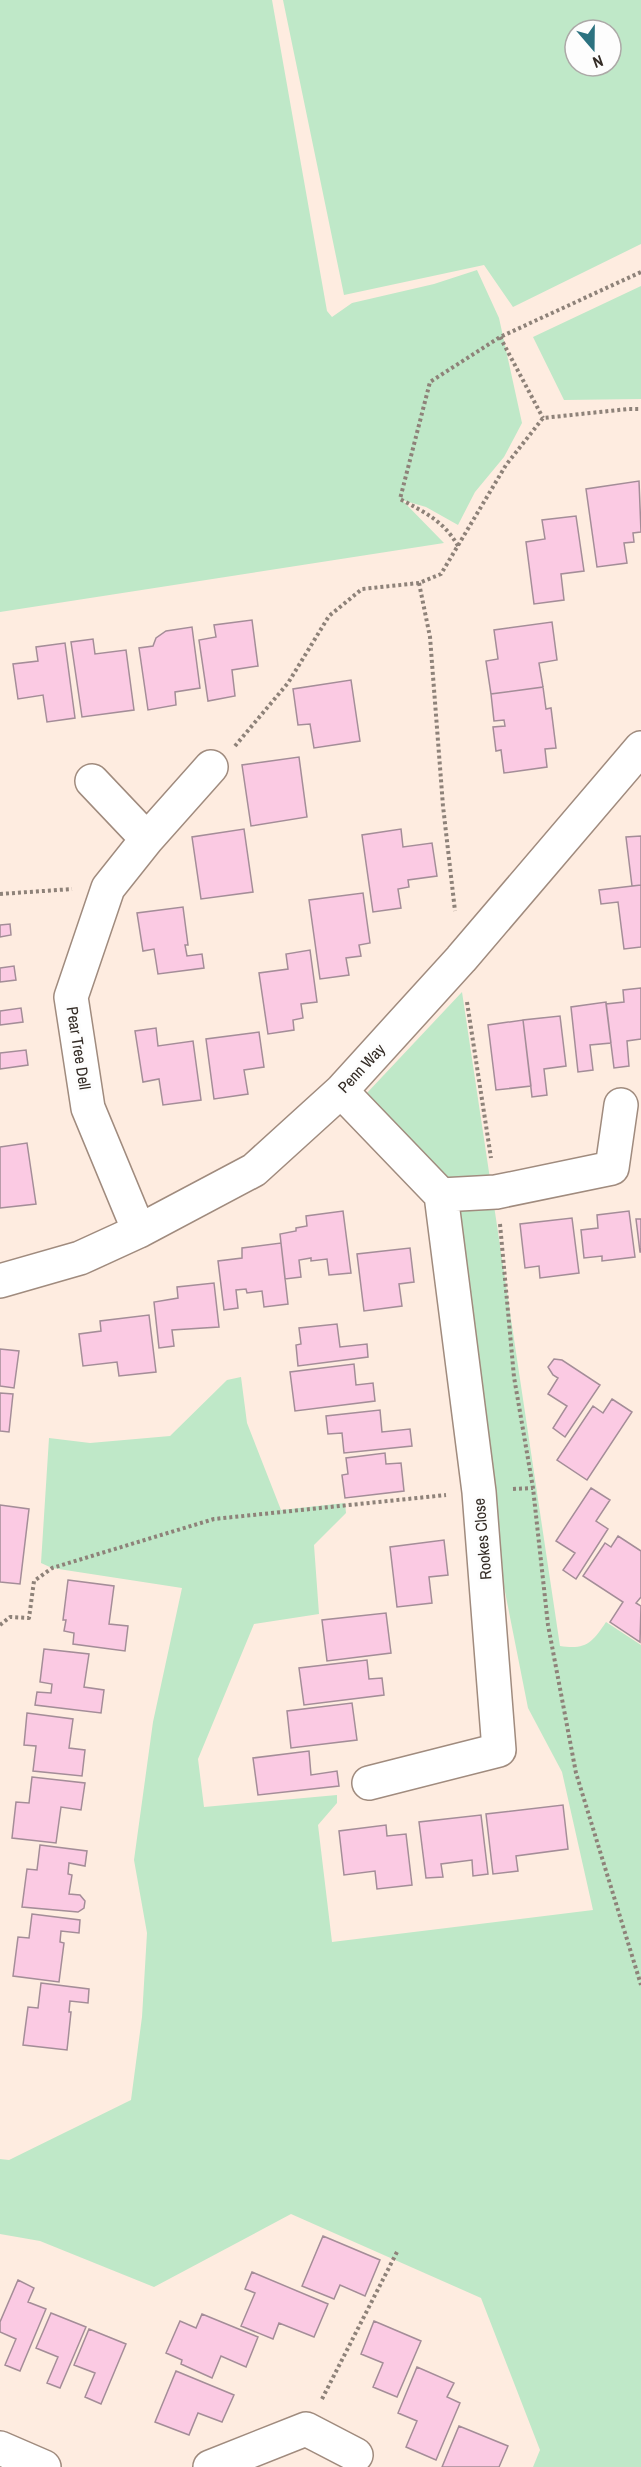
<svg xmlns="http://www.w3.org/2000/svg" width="641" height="2467" font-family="'Archivo Narrow',sans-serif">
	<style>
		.green { fill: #bfe8c8; fill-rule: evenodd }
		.building { fill: #fbcae3; stroke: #a48d98; stroke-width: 1.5 }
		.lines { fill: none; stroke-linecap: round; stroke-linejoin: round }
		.street-casing { stroke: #a08b7e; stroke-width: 36 }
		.path { stroke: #8e8279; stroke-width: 4; stroke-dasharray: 3 3; stroke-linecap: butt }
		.street { stroke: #fff; stroke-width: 33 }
		.labels { text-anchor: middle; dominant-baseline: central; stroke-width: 6; stroke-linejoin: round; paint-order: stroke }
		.street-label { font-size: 16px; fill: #332b25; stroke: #fdfdfd }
	</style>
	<rect width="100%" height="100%" fill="#feece0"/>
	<path class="green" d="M0,0H272L327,311L332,317L352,303L434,284L477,270L499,318L522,423L504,457L475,492L458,525L426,507L402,500L444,543L0,612Z
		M283,0H641V244L513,307L484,265L344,295ZM575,30H611V66H575Z
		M641,286V399L564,400L533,337Z
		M462,992L560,1646C586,1650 592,1643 606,1622L641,1645V2467H533L540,2450L481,2298L291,2214L154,2287L40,2241L0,2234V2159L9,2160L131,2100L142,2017L147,1933L134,1860L153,1722L182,1588L52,1568L41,1563L49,1438L90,1443L170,1436L227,1380L241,1377L247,1423L281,1510L345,1503L346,1513L314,1545L319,1614L254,1624L198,1759L204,1807L337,1795V1803L318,1825L332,1942L593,1910L562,1772L528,1708L488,1506L444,1176L366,1094Z"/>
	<path class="building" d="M639,481L641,532L633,533L634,542L624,543L627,563L597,567L586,489Z
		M576,516L584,571L561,574L564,600L534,604L526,542L545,539L542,520Z
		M252,620L258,666L232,670L235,696L208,701L199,640L216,637L214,625Z
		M552,622L557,660L539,663L543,687L491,694L486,661L498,659L494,630Z
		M192,627L200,688L175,692L176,705L148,710L139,648L153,646L156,638L166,631Z
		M93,639L95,654L126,650L134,710L82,717L71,642Z
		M65,643L75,718L47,722L43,695L18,699L13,664L38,661L36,647Z
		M351,680L360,741L314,748L310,724L298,725L293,689Z
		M543,687L546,709L551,708L556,748L545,749L547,767L504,773L501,750L496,751L493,727L505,726L504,720L494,721L491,694Z
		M299,757L307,817L251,826L242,765Z
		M244,829L253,892L201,899L192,837Z
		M401,829L403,847L432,843L437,876L408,880L409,887L398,889L401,908L373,912L362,835Z
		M641,836V885L632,886L626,837Z
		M641,885V947L624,949L618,902L601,904L599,890Z
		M363,893L370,943L359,945L361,956L346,958L349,975L320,979L309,900Z
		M183,907L188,945H185L187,956L202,954L204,968L158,974L154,949L143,951L137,913Z
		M10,924L11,935L0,937V925Z
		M310,950L317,1002L301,1004L303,1018L293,1020L294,1030L268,1034L259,973L288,969L286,954Z
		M14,966L16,980L0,982V968Z
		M641,988V1039L627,1041L629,1066L614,1068L606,1004L624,1002L623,990Z
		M606,1002L611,1043L590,1045L593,1070L578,1072L571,1007Z
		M21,1008L23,1022L0,1025V1011Z
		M560,1016L566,1066L544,1069L547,1095L532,1097L523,1020Z
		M523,1020L531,1086L496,1090L488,1025Z
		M156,1028L158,1046L193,1041L201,1100L163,1105L159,1079L143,1082L135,1031Z
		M259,1032L264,1067L244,1070L248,1094L214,1099L206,1039Z
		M26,1050L28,1065L0,1069V1053Z
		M27,1143L36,1204L0,1208V1147Z
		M343,1211L351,1273L329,1275L327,1259L311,1261V1258L299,1260L301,1277L285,1279L280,1234L296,1231V1228L307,1226L306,1216Z
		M629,1211L635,1257L602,1261V1256L584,1258L581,1230L598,1228L597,1215Z
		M572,1218L579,1273L540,1278L539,1266L525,1268L520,1224Z
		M636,1219H641V1252H640Z
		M281,1243L288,1304L264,1307L262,1291L247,1293L246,1289L236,1290L238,1308L224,1310L218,1261L242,1258V1248Z
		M410,1248L414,1282L399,1284L402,1306L364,1311L357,1254Z
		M214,1283L219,1327L172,1330L174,1346L159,1348L154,1302L178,1298L177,1287Z
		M149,1315L156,1372L119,1376L117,1362L83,1366L79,1334L101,1331L100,1321Z
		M337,1324L340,1347L367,1344L368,1357L298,1366L296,1345L301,1344L299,1328Z
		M0,1349L19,1351L14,1388L0,1386Z
		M554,1359L562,1360L600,1385L565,1437L553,1428L567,1406L548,1394L558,1378L553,1375L548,1367Z
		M354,1364L356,1385L373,1383L375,1401L295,1411L290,1372Z
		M0,1393L13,1394L9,1432L0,1431Z
		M612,1399L632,1412L587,1480L557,1460L593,1406L603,1413Z
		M380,1410L382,1432L410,1429L412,1446L344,1453L342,1433L328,1434L326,1416Z
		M385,1453L386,1464L401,1463L404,1491L345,1498L342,1475L348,1474L346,1458Z
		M591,1488L610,1500L596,1521L608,1529L576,1579L563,1570L575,1553L556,1541Z
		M0,1505L29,1509L20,1584L0,1582Z
		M618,1536L641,1551V1597L636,1603L641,1606L640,1642L610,1622L623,1602L583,1576L605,1543L611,1547Z
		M444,1540L448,1575L429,1577L432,1603L397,1607L390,1547Z
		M68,1580L114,1586L109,1624L128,1626L125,1651L73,1644L74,1633L64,1631L66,1620H63Z
		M386,1613L391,1653L327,1661L322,1620Z
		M44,1649L89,1654L84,1687L104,1690L101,1713L35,1705L37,1692L51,1693L52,1684L40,1682Z
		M367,1660L369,1679L382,1678L384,1695L304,1705L299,1668Z
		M352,1703L357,1740L291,1748L287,1711Z
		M27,1713L73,1719L69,1748L85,1750L82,1776L33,1771L36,1746L24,1745Z
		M309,1751L311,1775L337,1771L339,1786L258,1795L253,1758Z
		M32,1777L85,1783L81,1810L61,1807L56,1843L12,1838L16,1802L29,1803Z
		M563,1805L568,1849L516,1856L518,1871L493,1874L486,1814Z
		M481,1815L488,1874L473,1876L472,1860L441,1864L443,1877L426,1878L419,1822Z
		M386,1825L387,1836L406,1834L412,1885L377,1889L375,1871L344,1875L339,1831Z
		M40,1845L87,1851L85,1866L69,1863L68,1874L72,1875L69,1894L80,1895L85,1901L84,1908L78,1912L22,1907L27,1869L37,1870Z
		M32,1914L80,1920L79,1933L61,1931L60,1942L64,1943L59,1982L13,1976L18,1937L29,1938Z
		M41,1983L89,1989L88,2003L70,2001L69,2012H71L67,2050L23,2045L28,2007L38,2008Z
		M323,2236L380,2260L365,2296L340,2285L334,2299L302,2286Z
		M252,2272L328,2304L314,2337L279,2323L273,2339L241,2326L255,2293L245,2289Z
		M18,2280L34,2288L28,2302L46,2309L20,2371L5,2365L16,2339L0,2332V2322Z
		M51,2313L86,2327L60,2388L47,2383L58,2357L36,2348Z
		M202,2314L258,2337L246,2367L221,2356L212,2378L181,2364L182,2360L166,2353L180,2321L196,2328Z
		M374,2321L421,2341L397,2397L373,2387L383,2363L361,2354Z
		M89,2329L126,2344L101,2404L85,2397L95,2373L74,2365Z
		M417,2367L454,2383L447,2397L460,2403L436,2460L406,2447L417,2421L398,2413Z
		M176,2371L234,2395L222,2422L198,2413L189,2435L155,2422Z
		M459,2426L508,2446L499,2467H442Z"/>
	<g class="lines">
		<g class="street-casing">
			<path id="street" d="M92,781L147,839
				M341,1091L441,1195L479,1492L499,1750L369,1783
				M441,1195L496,1192L612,1168L621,1105
				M139,1231L88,1108L71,997L108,888L147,839L211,767
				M0,1281L80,1258L139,1231L254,1170L341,1091L461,959L641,748
				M0,2448L44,2467
				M210,2467L306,2429L356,2455"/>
		</g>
		<path class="path" d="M500,337L543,418
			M458,546C444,521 424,512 400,499L430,382L500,337L641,272
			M419,583L430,637L443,806L455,911
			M235,746L288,683L329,616L362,589L419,583L441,574L506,465L543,418L628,409H641
			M0,894L72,889
			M467,1002L491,1158
			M500,1224L514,1377L533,1488L548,1625L576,1773L641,1985
			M513,1489L533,1488
			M0,1625L10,1617L29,1618L34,1581L52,1568L214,1519L446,1495
			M322,2399L398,2250"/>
		<use href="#street" class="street"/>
	</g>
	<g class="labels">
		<g class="street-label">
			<text transform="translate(79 1048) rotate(81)">Pear Tree Dell</text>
			<text transform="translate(361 1068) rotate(-47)">Penn Way</text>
			<text transform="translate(482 1539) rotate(-95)">Rookes Close</text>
		</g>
	</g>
	<g transform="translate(593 48) rotate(160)"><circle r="28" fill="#fdfdfd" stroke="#aca9a7" stroke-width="1.5"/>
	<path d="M0-4.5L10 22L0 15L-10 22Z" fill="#2c7280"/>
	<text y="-9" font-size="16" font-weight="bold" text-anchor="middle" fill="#332b25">N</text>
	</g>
</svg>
